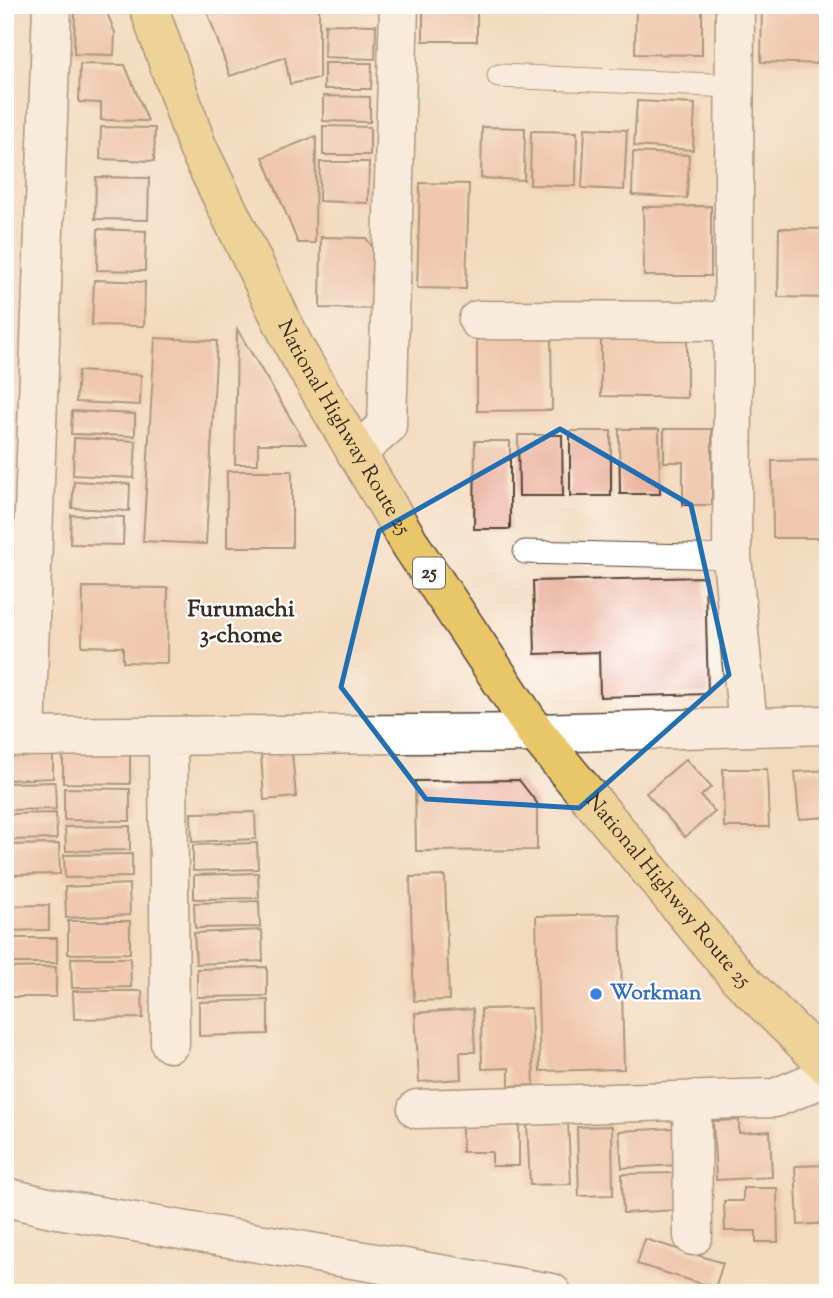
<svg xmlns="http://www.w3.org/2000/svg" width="833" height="1298" font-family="'Sorts Mill Goudy',serif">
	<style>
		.building { fill: #ebb09b }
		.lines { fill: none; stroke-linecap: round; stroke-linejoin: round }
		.lane-casing { stroke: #574436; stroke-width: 25 }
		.street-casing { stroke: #574436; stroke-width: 41 }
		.highway-casing { stroke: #574436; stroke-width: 41 }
		.lane { stroke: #fff; stroke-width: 23 }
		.street { stroke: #fff; stroke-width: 38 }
		.highway { stroke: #e9c769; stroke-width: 38 }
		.marked { fill: none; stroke: #1f6fb2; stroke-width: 5; stroke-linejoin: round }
		.shop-dot { fill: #3f7fe0; stroke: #fff; stroke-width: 2.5 }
		.labels { text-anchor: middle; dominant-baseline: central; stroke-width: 5; stroke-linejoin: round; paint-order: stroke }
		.shield { fill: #fff; stroke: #766a62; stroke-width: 2 }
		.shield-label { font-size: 19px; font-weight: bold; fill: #3b2a1e }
		.street-label { font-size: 21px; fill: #3b2a1e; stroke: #fff }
		.shop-label { font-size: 21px; font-weight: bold; fill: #366cbe; stroke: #fff; text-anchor: start }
		.neighbourhood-label { font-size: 23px; font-weight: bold; fill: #3b2a1e; stroke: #fff }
	</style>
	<rect width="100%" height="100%" fill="#fff"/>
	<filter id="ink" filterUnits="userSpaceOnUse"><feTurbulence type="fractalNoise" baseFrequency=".0143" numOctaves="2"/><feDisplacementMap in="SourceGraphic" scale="14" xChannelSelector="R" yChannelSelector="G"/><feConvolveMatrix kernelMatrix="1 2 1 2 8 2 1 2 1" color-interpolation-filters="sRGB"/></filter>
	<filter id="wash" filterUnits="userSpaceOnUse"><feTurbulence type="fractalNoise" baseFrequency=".00686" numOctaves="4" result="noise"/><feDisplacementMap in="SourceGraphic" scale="28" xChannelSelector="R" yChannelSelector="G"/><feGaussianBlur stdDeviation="1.57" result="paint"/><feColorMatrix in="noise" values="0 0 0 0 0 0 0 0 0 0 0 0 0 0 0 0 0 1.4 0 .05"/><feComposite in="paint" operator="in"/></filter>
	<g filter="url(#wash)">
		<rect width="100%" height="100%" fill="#f3dabe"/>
		<g id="blocks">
			<path class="building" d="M75,5H104L115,33L114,55L74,54Z
				M205,5H319V78L290,84L285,57L230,76Z
				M423,5H477V41H423Z
				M586,5H625V10L586,8Z
				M636,5H702V55L635,54Z
				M762,5H828V64L761,62Z
				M325,24L376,25L375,59L324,57Z
				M324,63H372L371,89H324Z
				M80,64L125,65L148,121L101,120V103L79,102Z
				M323,96L370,97V122L323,121Z
				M637,101L695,104L693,150L634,146Z
				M323,126L370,127V155H323Z
				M101,127L155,128L154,161L100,159Z
				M482,127L525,128L524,180L481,178Z
				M585,128L627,130L624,190L582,188Z
				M531,131L577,132L576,186L530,185Z
				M316,136L315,243H298L263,157Z
				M633,152L689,155L687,198L632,195Z
				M320,162H369L368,203L319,201Z
				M96,177L149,178L148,220L95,219Z
				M420,183L469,184L466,289L417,288Z
				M711,206V276H644L643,207Z
				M779,228L828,229V298L778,297Z
				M98,229L146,231L145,271L97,270Z
				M321,237L366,238L379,256L378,309L320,308Z
				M94,280L145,282L144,326L92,325Z
				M237,329L306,444H258V464H235Z
				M477,335H551L552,410L477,411Z
				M155,338L217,341L206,544L143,541Z
				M601,338L687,339V398L601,396Z
				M78,371L141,375L140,405L76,402Z
				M72,411L135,414V436L71,434Z
				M619,429H659L660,494H620Z
				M664,429H712V505H683V462H664Z
				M570,431H611V496H570Z
				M518,435H562L563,496H519Z
				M74,438L136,441L134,478L73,475Z
				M475,441H510V529H474Z
				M828,460V538H773L772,461Z
				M227,471H292V547H227Z
				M74,481L130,484L129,511L72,508Z
				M71,515L124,517L123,545L70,544Z
				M705,577L708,694L600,697L599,652L535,654L533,581Z
				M83,587L168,588L167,663L123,662V647L82,646Z
				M53,751V778L5,780V752Z
				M63,752H130V784L63,783Z
				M292,752L296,797L264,800L261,754Z
				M686,759L711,787L701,796L715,812L685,837L646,793Z
				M723,769H767L769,827H724Z
				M828,770V817L799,819L795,772Z
				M519,780L537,803V850L416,851L415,781Z
				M55,782L56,809L5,810V783Z
				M64,788L130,789V821L64,820Z
				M255,812L256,839L192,842L191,813Z
				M56,813L57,839L5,840V814Z
				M828,823V865H826L824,824Z
				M130,826V850L66,851L65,827Z
				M257,843L258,869L193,871V845Z
				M59,844L60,874L5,875V845Z
				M132,854V877L65,878L64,855Z
				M258,873L259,898L194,899V875Z
				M445,876L449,1000L414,1001L410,877Z
				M129,884L130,915L66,918L65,887Z
				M259,901L260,927L195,928L194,903Z
				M49,905V930L5,931V906Z
				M620,914L624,1069L540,1071L536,916Z
				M68,921H130V953L68,954Z
				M262,930L263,961L196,964L194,933Z
				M5,938H57V963H5Z
				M71,958H130L131,987L72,988Z
				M56,967V997H5V968Z
				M267,967V996L197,997V969Z
				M73,991H142L143,1018L74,1019Z
				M268,1000V1034L199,1036V1002Z
				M531,1008L534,1085L509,1086V1068L482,1069L481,1009Z
				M473,1009L475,1052H460L461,1079L419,1082L415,1013Z
				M739,1120V1133L770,1131L772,1177L716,1180L713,1121Z
				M462,1122H519V1166H492V1152H462Z
				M568,1122L571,1184L530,1185L527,1123Z
				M612,1126L613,1195L579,1196L577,1127Z
				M675,1128L678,1165L622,1168L619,1131Z
				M828,1165V1223L798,1225L795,1166Z
				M678,1173L679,1210L623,1213L622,1174Z
				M743,1188H777L778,1242H756V1231H725L724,1201H743Z
				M645,1239L723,1263L715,1288L637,1264Z"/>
		</g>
	</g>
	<g filter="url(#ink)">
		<use href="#blocks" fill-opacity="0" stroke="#574436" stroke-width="2"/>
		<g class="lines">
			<g class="lane-casing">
				<path id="lane" d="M499,76L735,86
					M525,552L732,557"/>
			</g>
			<g class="street-casing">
				<path id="street" d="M735,5L732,557L748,727
					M478,320L733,321
					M356,453L387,426L399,5
					M168,736L170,1043
					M5,737L536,733L828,725
					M26,737L52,5
					M692,1100L693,1236
					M417,1109L775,1098L828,1076
					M5,1197L52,1208L552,1293"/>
			</g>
			<g class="highway-casing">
				<g id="highway">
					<path id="s1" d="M148,5L197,146L296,350L412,547L536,733L737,976L828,1066"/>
				</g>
			</g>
			<use href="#lane" class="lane"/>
			<use href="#street" class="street"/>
			<use href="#highway" class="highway"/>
		</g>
	</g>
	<path d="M0 0H833V1298H0ZM560,429L691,505L729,675L579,808L426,799L341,687L379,531Z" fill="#f3dabe" fill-opacity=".55" fill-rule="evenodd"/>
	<path class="marked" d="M560,429L691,505L729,675L579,808L426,799L341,687L379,531Z"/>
	<circle class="shop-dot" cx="596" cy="994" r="7"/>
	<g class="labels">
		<rect class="shield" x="413" y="557.5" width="32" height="31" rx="5"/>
		<g class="shield-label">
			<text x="429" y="573">25</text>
		</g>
		<g class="street-label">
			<text stroke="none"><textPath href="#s1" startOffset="467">National Highway Route 25</textPath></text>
			<text stroke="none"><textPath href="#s1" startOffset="1034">National Highway Route 25</textPath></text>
		</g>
		<g class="shop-label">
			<text x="610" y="994">Workman</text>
		</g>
		<g class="neighbourhood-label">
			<text x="241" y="610">Furumachi<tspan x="241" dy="26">3-chome</tspan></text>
		</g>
	</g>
	<rect width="833" height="1298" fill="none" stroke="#fff" stroke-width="28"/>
</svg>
